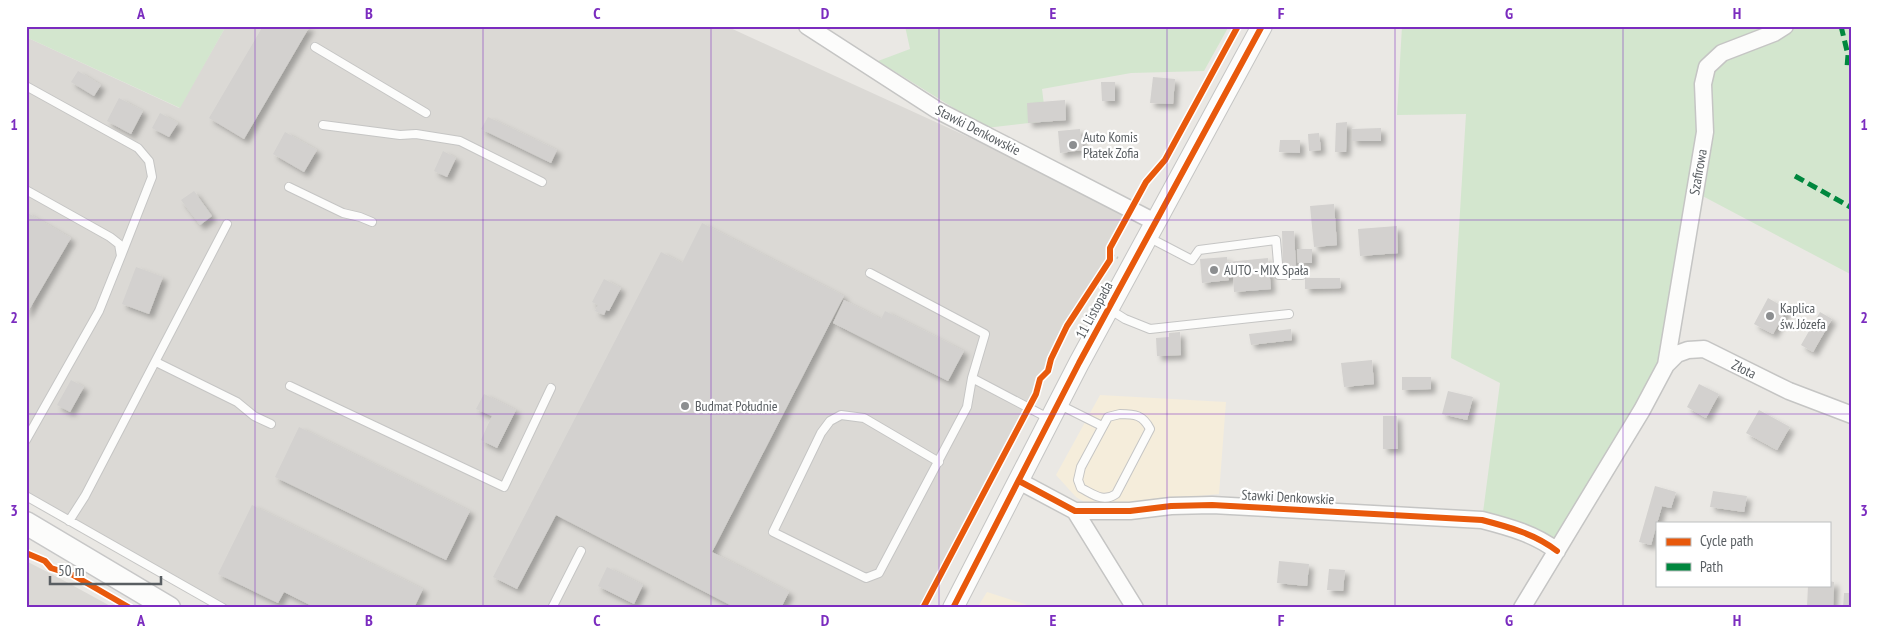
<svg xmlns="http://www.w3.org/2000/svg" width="1878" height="634" font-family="'PT Sans Narrow',sans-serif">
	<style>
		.commercial { fill: #f5eddb }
		.industrial { fill: #dbd9d5 }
		.green { fill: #d3e6ce }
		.building { fill: #d3d1cf; filter: url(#shadow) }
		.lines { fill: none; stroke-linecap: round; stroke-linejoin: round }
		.service-casing { stroke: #c5c5c4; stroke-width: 10 }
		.minor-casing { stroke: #c5c5c4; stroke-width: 19 }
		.tertiary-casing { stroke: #c5c5c4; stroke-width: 22 }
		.secondary-casing { stroke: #c7c7c7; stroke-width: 25 }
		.path { stroke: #c4cac6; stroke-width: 2.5; stroke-dasharray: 5 2.5; stroke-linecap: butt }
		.service { stroke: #fcfcfb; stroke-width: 8 }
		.minor { stroke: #fcfcfb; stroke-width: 16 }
		.tertiary { stroke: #fcfcfb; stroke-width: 20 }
		.secondary { stroke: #fcfcfb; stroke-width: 22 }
		.quiet { stroke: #00873e; stroke-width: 5; stroke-dasharray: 10 5; stroke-linecap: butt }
		.cycleway-casing { stroke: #fff; stroke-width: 9 }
		.cycleway { stroke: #e8590c; stroke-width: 6 }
		.grid { fill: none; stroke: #7b2cbf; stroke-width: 1; stroke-opacity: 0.55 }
		.poi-dot { fill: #8c8e90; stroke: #fff; stroke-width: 2 }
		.labels { text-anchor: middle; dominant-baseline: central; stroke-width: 4.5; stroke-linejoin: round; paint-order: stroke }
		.street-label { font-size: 14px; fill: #595e62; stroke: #fff }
		.poi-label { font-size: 14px; fill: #595e62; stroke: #fff; text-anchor: start }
		.neatline { fill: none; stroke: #7b2cbf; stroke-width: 2 }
		.grid-label { font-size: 16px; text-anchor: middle; font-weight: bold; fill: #7b2cbf }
	</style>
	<defs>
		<filter id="shadow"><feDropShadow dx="4.5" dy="4.5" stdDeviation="2.5" flood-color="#0004"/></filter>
	</defs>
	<rect width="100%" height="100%" fill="#eae8e4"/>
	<path class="commercial" d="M1100,395L1226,402L1219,494L1128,503H1086L1076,497L1056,475Z
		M987,592L1037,608H977Z"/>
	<path class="industrial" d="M226,26H726L1130,211L1110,248V260L1067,326L1051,359L1048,371L1040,379L1036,394L923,608H223L26,496V37L179,108Z
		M26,561L61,579L114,608H26Z"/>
	<path class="green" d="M26,26H226L180,108L26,37Z
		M905,26H1229L1204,71L1131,73L1042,89L1046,121L986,128L878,61L910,49Z
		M1402,26H1852V275L1695,192L1666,365L1557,551L1482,520L1500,383L1451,358L1466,114L1397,115Z"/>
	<path class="building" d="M263,26H310L244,139L209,118Z
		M78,71L101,85L94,96L71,82Z
		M1153,77L1175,79L1173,104L1150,103Z
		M1101,82H1115V101H1102Z
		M119,98L143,111L131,134L107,121Z
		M1065,100L1066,120L1028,123L1027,103Z
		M160,113L178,123L169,137L152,128Z
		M488,117L557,150L551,163L481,129Z
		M1347,122L1346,152H1335L1336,123Z
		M1381,128V141H1352V129Z
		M1080,129L1083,150L1060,153L1058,131Z
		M285,132L317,150L304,172L273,154Z
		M1319,133L1321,150L1309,151L1308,134Z
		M1280,140H1300V153L1279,152Z
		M443,151L456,158L447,177L434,171Z
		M194,191L212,216L200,225L181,200Z
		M1334,204L1337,245L1314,247L1310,206Z
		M26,212L71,238L26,315Z
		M702,223L844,296L712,552L789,592L781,608H736L556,515L517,589L493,577L661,252L682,263Z
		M1397,226L1398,253L1360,256L1358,229Z
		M1282,231H1294L1296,268H1283Z
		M1297,249H1312V263H1298Z
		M1227,257V262L1268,258L1271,289L1234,292L1233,277L1228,278L1229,280L1202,283L1200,259Z
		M136,267L163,277L149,314L122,304Z
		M1305,278H1340L1341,288L1305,289Z
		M604,279L621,288L609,311L606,310L604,315L595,311L598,305L592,302Z
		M1768,298L1787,309L1773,334L1754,324Z
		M844,300L881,319L885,311L964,351L948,381L833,323Z
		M1820,312L1832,319L1813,352L1801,345Z
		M1291,329L1292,340L1251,345L1249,334Z
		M1180,332L1181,355L1157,356L1156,338L1169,337V333Z
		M1372,360L1374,384L1344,387L1341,363Z
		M1402,377H1431V389L1402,390Z
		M71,380L84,387L70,412L57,405Z
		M1699,384L1719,394L1706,418L1687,407Z
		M1448,391L1473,397L1467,420L1442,414Z
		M484,394L516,410L497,448L481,440L492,416L476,409Z
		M1759,410L1790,427L1777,450L1746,433Z
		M1383,416H1397L1398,449H1383Z
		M299,427L470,511L446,560L275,477Z
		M1655,486L1676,492L1671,508L1662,506L1651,545L1639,542Z
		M1713,491L1747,496L1744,512L1710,507Z
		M252,505L423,589L414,608H316L284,592L278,603L218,574Z
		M1279,561L1309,564L1307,586L1277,583Z
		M607,567L643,585L634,604L598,586Z
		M1329,569L1345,570L1343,591L1327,590Z
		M1829,581L1834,582L1833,608H1807L1808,585H1829Z
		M1844,593H1852V608H1843Z"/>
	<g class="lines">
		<g class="service-casing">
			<path id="service" d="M315,47L426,113
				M26,86L138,148L149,161L152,177L121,256
				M323,125L400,135L416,134L460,141L542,182
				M289,187L343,213L360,217L372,222
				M26,190L110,237L119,244L121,256L99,311L26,440
				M1148,237L1192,260L1199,250L1276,240L1279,275H1302
				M870,273L985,334L972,378L1050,419
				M1109,309L1125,319L1150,329L1289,314
				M156,362L237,402L254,416L271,424
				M290,386L504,487L551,388
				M1060,405L1102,426
				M1120,414C1135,414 1143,415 1150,429L1116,494C1103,503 1093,494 1081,488L1078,480L1081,467L1108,417Z
				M939,462L864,418L841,415L830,421L821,433L773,532L866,578L879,573L967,407L972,378
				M26,496L223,608
				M69,521L85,496L227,224
				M552,608L581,551"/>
		</g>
		<g class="minor-casing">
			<path id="minor" d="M807,26L937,110L1155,222
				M1666,365L1705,132L1703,84L1707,67L1722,53L1774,33L1785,26
				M1019,481L1075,511H1130L1171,506L1212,505L1482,520C1509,527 1535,534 1557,551
				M1075,511L1135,608
				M1522,608L1642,410L1666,365L1677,354L1688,350L1704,349L1789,391L1852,415"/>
		</g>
		<g class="tertiary-casing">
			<path id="tertiary" d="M953,608L1079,363L1262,26"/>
		</g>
		<g class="secondary-casing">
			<path id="secondary" d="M26,523L169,608"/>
		</g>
		<path class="path" d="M1110,254L1118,258"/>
		<use href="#service" class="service"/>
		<use href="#minor" class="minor"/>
		<use href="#tertiary" class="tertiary"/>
		<use href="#secondary" class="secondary"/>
		<path class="quiet" d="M1841,26L1848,55L1847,67L1852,66
			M1795,176L1852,208"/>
		<g class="cycleway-casing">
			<path id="cycleway" d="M1019,481L1075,511H1130L1171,506L1212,505L1482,520C1509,527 1535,534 1557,551
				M26,553L45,561L51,568L73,575L130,608
				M923,608L1036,394L1040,379L1048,371L1051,359L1067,326L1110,260V248L1146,182L1165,160L1238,26
				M953,608L1079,363L1262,26"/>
		</g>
		<use href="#cycleway" class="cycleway"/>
	</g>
	<path class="grid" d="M255,26V608M483,26V608M711,26V608M939,26V608M1167,26V608M1395,26V608M1623,26V608M26,220H1852M26,414H1852"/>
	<g class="poi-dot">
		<circle cx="1073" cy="145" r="5"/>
		<circle cx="1214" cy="270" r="5"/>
		<circle cx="1770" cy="316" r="5"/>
		<circle cx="685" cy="406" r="5"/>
	</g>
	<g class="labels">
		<g class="street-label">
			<text transform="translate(978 130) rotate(27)">Stawki Denkowskie</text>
			<text transform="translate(1698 172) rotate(-80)">Szafirowa</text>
			<text transform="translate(1094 310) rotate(-62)">11 Listopada</text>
			<text transform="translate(1744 369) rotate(26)">Złota</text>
			<text transform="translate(1288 497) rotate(3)">Stawki Denkowskie</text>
		</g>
		<g class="poi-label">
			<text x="1083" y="137">Auto Komis<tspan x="1083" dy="16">Płatek Zofia</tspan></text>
			<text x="1224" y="270">AUTO - MIX Spała</text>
			<text x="1780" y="308">Kaplica<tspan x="1780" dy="16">św. Józefa</tspan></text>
			<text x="695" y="406">Budmat Południe</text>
		</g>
	</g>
	<rect width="1878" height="634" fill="none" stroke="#ffffff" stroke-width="55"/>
	<rect x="1656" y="522" width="175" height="65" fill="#ffffff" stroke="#bdbfc0"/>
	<rect x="1666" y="538" width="25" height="8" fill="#e8590c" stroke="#bdbfc0"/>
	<text x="1700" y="546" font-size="15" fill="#595e62">Cycle path</text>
	<rect x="1666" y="563" width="25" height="8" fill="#00873e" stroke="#bdbfc0"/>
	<text x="1700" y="572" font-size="15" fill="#595e62">Path</text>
	<path d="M50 576v8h111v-8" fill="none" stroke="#595e62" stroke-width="2.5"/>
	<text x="58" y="576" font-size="15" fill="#595e62" stroke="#ffffff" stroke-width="4" paint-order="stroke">50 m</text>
	<rect x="28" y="28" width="1822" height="578" class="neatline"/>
	<g class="grid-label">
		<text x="141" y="19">A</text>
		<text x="369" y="19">B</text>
		<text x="597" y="19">C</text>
		<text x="825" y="19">D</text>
		<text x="1053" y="19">E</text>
		<text x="1281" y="19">F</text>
		<text x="1509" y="19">G</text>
		<text x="1737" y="19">H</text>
		<text x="14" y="130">1</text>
		<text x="1864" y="130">1</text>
		<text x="14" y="323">2</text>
		<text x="1864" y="323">2</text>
		<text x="14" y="516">3</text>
		<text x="1864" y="516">3</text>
		<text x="141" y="626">A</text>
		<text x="369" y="626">B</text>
		<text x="597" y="626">C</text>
		<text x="825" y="626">D</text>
		<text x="1053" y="626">E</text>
		<text x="1281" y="626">F</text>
		<text x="1509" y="626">G</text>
		<text x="1737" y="626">H</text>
	</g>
</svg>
